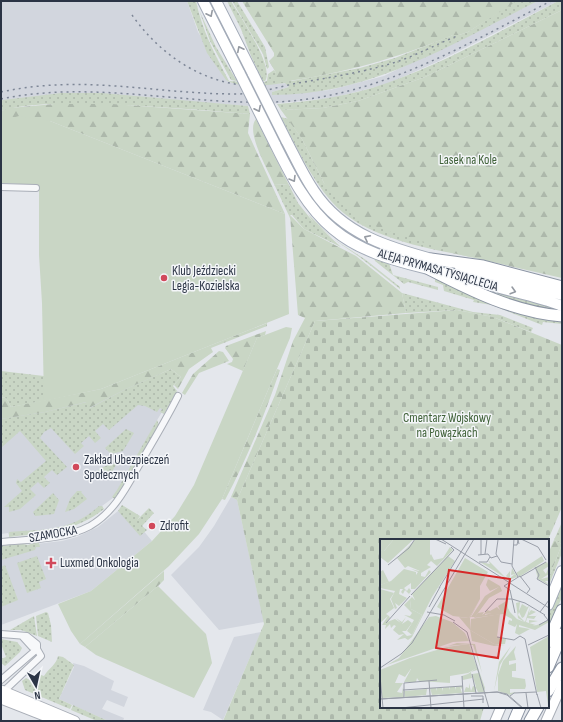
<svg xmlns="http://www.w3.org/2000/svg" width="563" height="722" font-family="'Sofia Sans Condensed',sans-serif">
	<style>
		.built { fill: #d2d6de }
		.grass { fill: url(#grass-dots) }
		.forest { fill: url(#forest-firs) }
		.cemetery { fill: url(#cemetery-stones) }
		.garden { fill: #c9d6c5 }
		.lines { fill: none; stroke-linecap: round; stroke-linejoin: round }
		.street-casing { stroke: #a9aeb7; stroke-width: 8 }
		.secondary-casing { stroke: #a9aeb7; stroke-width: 11 }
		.primary-casing { stroke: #a3abb8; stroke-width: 12 }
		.highway-casing { stroke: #8b94a3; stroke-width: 13 }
		.street { stroke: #f7f8fa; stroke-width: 6 }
		.secondary { stroke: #fff; stroke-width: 9 }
		.primary { stroke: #fff; stroke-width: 10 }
		.highway { stroke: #fff; stroke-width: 11 }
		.rail { stroke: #7d8696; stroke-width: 1.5; stroke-dasharray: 2 4; stroke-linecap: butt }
		.primary-bridge-casing { stroke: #a3abb8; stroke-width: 12; stroke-linecap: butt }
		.primary-bridge { stroke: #fff; stroke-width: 10 }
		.oneway { stroke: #959aa2 }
		.poi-dot { fill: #d1495b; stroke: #f4f6f9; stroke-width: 1.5 }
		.labels { text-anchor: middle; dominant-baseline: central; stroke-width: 3; stroke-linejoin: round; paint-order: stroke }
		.park-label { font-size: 13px; fill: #3f6138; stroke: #f4f6f9 }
		.street-label { font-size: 13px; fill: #2b3445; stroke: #f4f6f9 }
		.poi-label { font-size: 13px; fill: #2b3445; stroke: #f4f6f9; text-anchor: start }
		.inset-road { fill: none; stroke: #9a9fa9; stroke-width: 1 }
		.view { fill: #d62828; fill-opacity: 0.15; stroke: #d62828; stroke-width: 2 }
		.inset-edge { fill: none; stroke: #2b3445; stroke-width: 2 }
	</style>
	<defs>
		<pattern id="grass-dots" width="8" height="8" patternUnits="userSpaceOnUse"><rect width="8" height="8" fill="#c9d6c5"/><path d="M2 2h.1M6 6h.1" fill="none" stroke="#adb8ab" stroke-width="1.8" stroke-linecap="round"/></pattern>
		<pattern id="forest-firs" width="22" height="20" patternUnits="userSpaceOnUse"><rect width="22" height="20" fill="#c9d6c5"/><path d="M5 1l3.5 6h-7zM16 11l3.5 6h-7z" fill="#adb8ab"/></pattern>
		<pattern id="cemetery-stones" width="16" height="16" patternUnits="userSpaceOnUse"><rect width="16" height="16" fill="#c9d6c5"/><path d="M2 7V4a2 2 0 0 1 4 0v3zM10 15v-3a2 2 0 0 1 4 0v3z" fill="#adb8ab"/></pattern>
	</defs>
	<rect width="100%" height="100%" fill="#e4e7ec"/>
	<path class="built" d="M1,1H187L198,32L229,82L254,85L289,83V87L272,92V95L330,90L384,76L538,1H558L439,61L387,84L332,98L248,106L194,102L1,101Z
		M161,373L164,414L162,412L156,422L117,495L102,506L103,507L92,516L65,529L9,535L8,533L1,534V419Z
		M231,497L237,500L264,622L219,630L171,575L199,547L214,526Z
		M118,511L142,529L152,541L91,591L1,625V548L62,541L77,537L98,527Z
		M261,632L223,720L211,712L203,710L234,637Z
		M73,663L84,666L114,681L111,690L128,697L124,707L107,700L102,709L124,718L123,721H108L59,699L74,667Z"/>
	<path class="grass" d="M187,1H196C202,30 215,55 229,81L261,83L267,81L268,74L274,70L276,73L292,81L360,68L395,58L453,35H459L468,32L514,2L538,1C451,44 372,95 272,95V92L289,87L285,83C270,85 240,89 226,80L207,53Z
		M227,1H231C239,15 275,67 265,81H263L251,56L241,29Z
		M232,1H237L265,47L269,67L267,69L263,54Z
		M558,1H562V10L425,77L358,101L323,108L281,110L277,104C314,101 351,96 387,83C447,62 502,30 558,1Z
		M199,10L216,47L237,81L231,80L210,41Z
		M61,93H102L248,106L250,114C190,109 131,104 71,104C48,104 23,104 1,111V101L3,100Z
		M281,117L288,119L302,139L324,183L471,257C426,248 363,238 331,201C310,177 296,146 281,117Z
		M281,141C308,191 322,223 377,247L562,300V302C525,292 488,281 450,271C410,260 364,252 333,223C308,201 295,171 280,142Z
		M274,184L289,185L298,203L314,223L308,214L332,238L366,260L400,287V289L361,258L332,238L315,223L341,247L304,229L292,215H290L291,220Z
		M374,258L389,263L393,275L438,287V290L408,282L404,284L375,261Z
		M432,277L562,320V324L543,322L542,325L492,305L473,302L474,300L444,291L443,285L435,282V279Z
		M460,281L553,307L561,312L525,307Z
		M402,293L473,312L500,315L533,328L531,332L493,317L457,310L406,313Z
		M171,369L181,377L173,386L177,391L164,414L160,412L162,409L160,408L157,412L145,406L138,405L109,430L103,424L95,431L101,438L95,443L89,436L81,443L84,446L75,454L51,428L44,432L40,438L67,467L57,475L52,470L44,477L50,483L44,488L38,482L30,489L36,495L20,509L9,512V507H4L22,491L16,483L17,479L21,482L46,461L20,431L1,448V419L45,412L87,402L90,408L126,389Z
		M1,371L44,376V401L11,407L6,398L1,397Z
		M157,420L159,425L116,500L112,497L117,490Z
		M126,429L134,433L123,451L111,454L105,448Z
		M117,463L108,479L93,473L105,466Z
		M77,491H82L81,492L87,499L74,509L65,512L70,499Z
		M53,493L59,500L54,514L35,516L33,512Z
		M122,505L140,516L137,520L149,508L154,513L142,526L147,530L140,536L118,511Z
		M99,506H102L104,509C75,532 44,533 9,537V532C46,529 70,532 99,506Z
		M562,522V553L548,587V580L562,544L554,540Z
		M37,542L39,543L40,547H36L35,550L1,560V546L23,544L28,545Z
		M37,556L46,579L39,582L41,588L27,593L17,563Z
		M5,565L18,600L1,607V567Z
		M562,580V597L548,630V616Z
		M46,612L48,613L51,625L52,642L38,636L36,616Z
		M34,616L37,636L21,630H10Z
		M1,639L17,642L22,648L20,652L5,666L1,663V659L6,657L1,644Z
		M58,656L63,657L74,665L59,699L72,705L70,709L25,690L22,681L26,678L36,683L41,675L44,676C48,669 57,664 58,656Z
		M73,705L108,721H97L71,710Z"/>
	<path class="forest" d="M242,1H517L468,32L459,35H453C395,59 344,73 282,82L276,81V73L269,61L274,56V53Z
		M562,10V278L457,254L357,220L324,183L302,139L281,110L323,108L358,101L425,77Z
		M54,104H112L250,114L248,133L285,214L50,121H1V111L10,108Z
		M256,119L289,185L274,184C268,169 245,132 256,119Z
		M290,215L304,229L356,256L402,293L406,313L315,321L237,500L231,497L275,395L293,341L305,318L298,315Z
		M267,323V326L211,348L213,352L189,369L178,389L174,385L181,377L171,369L126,389L89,408L86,402L45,412L1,419V397L6,398L11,407L101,389Z
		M266,331L265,335L257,338L243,371L227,364L232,362L233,359L225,348L226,346Z
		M219,351L223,352L229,361L199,373L185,395L182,393L193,374Z
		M277,369L280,370C265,414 247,459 225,500L222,499Z
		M554,540L562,544L548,580V554Z
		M164,571V580L158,586L85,647L80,644Z"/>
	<path class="cemetery" d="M457,310L493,317L562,345V507L548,540H381V707H484L480,721H223L264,624L237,500L315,321Z"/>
	<path class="garden" d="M19,116L50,121L285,214L289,314L101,389L44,401L42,303L39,255V185L1,183V121Z
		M286,327L292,328L290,338L222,499L199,534L169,566L80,644L71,631L58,604L91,591L152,541L175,516L194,485L257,338Z
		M158,586L206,634L212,663L194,698L96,655L85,647Z"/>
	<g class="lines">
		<g class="street-casing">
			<path id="street" d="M1,187L36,188
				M1,542C30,539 64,540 90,526C116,511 128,484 142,460C155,438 167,418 178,396
				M1,634L27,636L37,644V649L41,656L4,691
				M22,636L32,647L37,649
				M1,680L37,649"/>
		</g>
		<g class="secondary-casing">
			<path id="secondary" d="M1,690L75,721
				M1,699L57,721
				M495,721L501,707
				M546,721L562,685"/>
		</g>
		<g class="primary-casing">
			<path id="primary" d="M203,1L240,74
				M216,1L253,74
				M286,140C295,157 303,175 314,191C343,235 390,248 439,261
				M275,144C290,174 306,207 333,229C359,251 392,260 424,268C455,276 485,284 515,292C531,296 547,300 562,306
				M460,267L562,295
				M548,605L562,571"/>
		</g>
		<g class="highway-casing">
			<path id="highway" d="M431,259L483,266L562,287
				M429,269C472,291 514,312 562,316
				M548,642L562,610
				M548,667L562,634
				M548,691L562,668
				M514,721L520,707
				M530,721L538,707"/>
		</g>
		<use href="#street" class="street"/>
		<use href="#secondary" class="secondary"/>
		<use href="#primary" class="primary"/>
		<use href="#highway" class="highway"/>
		<path class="rail" d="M132,15C164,60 211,89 268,86
			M1,92C84,74 154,94 236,94C258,94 277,87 298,83C332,77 366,72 399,61C419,54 437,44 457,36
			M1,99C93,80 183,105 275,102C377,98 463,46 551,1"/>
		<g class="primary-bridge-casing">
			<path id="primary-bridge" d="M240,74L275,144
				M253,74L286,140"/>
		</g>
		<use href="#primary-bridge" class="primary-bridge"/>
	</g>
	<defs><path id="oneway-chevron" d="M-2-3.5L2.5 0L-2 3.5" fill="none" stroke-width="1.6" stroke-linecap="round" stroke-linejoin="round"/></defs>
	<g class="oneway">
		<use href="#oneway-chevron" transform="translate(210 14) rotate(63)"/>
		<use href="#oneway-chevron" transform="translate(240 49) rotate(-117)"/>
		<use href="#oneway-chevron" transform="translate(258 109) rotate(63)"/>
		<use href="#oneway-chevron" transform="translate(293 179) rotate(59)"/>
		<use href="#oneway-chevron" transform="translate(367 238) rotate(-153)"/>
		<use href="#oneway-chevron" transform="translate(513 291) rotate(16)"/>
	</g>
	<g class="poi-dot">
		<circle cx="164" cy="278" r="4"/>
		<circle cx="76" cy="467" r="4"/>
		<circle cx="152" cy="526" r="4"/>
		<path d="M49 557h4v4h4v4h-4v4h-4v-4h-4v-4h4z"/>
	</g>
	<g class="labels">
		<g class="park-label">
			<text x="468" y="160">Lasek na Kole</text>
			<text x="447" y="418">Cmentarz Wojskowy<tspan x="447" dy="15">na Powązkach</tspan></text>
		</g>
		<g class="street-label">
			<text transform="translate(438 270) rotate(16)">ALEJA PRYMASA TYSIĄCLECIA</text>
			<text transform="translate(53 534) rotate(-10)">SZAMOCKA</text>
		</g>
		<g class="poi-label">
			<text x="172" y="271">Klub Jeździecki<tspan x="172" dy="15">Legia-Kozielska</tspan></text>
			<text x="84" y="460">Zakład Ubezpieczeń<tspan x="84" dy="15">Społecznych</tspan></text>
			<text x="160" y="526">Zdrofit</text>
			<text x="60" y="563">Luxmed Onkologia</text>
		</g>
	</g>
	<g transform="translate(380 539)">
		<rect width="169" height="169" fill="#e4e7ec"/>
		<path d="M68,17L75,22L52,58L32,98L28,101L25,99L17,101L24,95L19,96L13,91L16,87L14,86L11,89L10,85L5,90L6,86H2L8,77L0,84V50L14,54L10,60L14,69L6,75L9,77L10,79L7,83L15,80L21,84L16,79L22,83L26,78L22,85L28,81L32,84L26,92H22L27,97L32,96L42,76L31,70L30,61H35L32,55ZM162,17L164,22L139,38L136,34ZM108,21L125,38L130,40L126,37L130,32V39L135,35L131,36L132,29L137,38L129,41L100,23L110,25ZM167,23L169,27L163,31L166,35L168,30L169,35L161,40L169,38V42H165L169,46L158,40L155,28ZM128,61V69L130,73L104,75L107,71L110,72L117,68L120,71L118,67ZM140,63L139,72L142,65L147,68L142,71L149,67L144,78L142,79L139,73L138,76L145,83L150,68L149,74L151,71L156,73L148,77H156L159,73L154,80L147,79L146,83L149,84V81L158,82L149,84L159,87L149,86L138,79L136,64ZM77,104L95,105L102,134L93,106H90L105,149L104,153H98L96,149V153H84L86,148L89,149V144L91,152L93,147L96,148L92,135L99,134L97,131L91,133L92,139L83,141L82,137L88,135L98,128L89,105L67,107L34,118ZM136,107L134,113L136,121L129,122V126L136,124V132H132V138L145,140L146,147L145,150H130V154L136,153L130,156L118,152V136L123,122ZM30,119L35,124L25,138L19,135L15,144H23L17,153L22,154L23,148L24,158L2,159L0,131ZM82,147V150L80,148L82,154L52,156L50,149H56L57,152V149H62L63,152V149L69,148L70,151V148H75L76,151V148Z" fill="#c9d6c5"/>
		<path d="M0,0H14L3,13L0,10ZM70,8L73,11L57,27L51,22L47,26L51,28L41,34V37L45,38L49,31L51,33L35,50H31V44L24,49L27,52L29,49L31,52L29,55L25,51L23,55L21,53L23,50H20L19,55L27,59L19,67L15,64L17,69L15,70L11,60L15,52L0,49V46L11,42L24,30L36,33V36L38,33L31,30L39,32L51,15L54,21L63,19ZM32,58L35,61H30L31,70L42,76L32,96L27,92L34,81L24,76L30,77L32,74L24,66ZM100,60L90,79V91L79,78L89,79ZM104,73L102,76L105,74V76L115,73H130L137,80L155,87L168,81L169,83L155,91L139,86V88L150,90L139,96L135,94L137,85L135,88L128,85L129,81L132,82V80L123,75L94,79L98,74ZM56,77L72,83L85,94L89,102L73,103L7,126L19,119L49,78ZM90,91L114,105L125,106L114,107L92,102ZM89,105L97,129L88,134L70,137V144L39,142L37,139L36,143H24L31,130L26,124L30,119L67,108Z" fill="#c9d6c5"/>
		<path d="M85,19L108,33L100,47V60L89,79L73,77L57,68ZM169,97V166H168L166,152L157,153L150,108Z" fill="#c9d6c5"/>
		<path d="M14,0H34L8,24L0,18V11L4,12ZM36,0H50V20L40,32L28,27L25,29L17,19ZM3,31L9,43L0,46V33ZM108,40L120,47L122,52L109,59L95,78H91L105,57L119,48L110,52L106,46ZM120,75L117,98L126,100L125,105H114L90,91L91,80ZM131,107L120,126L114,152L119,123ZM47,150L46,156L25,158L24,152Z" fill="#c9d6c5"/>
		<path class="inset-road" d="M55,0L66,5M61,0L169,69M101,0V16M134,0L132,27L138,38M141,0L158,8L166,21M118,1L116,15L121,23L132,25M133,6H137L138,1L139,5M105,15L107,0M98,16L108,15L111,19L117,17M99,23H107L110,18M8,26L29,9L35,0M155,28L159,36L157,40M140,37L150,50L147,54M140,38L166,23M157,40L169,47M59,49L89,0M31,56L74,11L71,8M49,68L60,48M47,73L64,76L75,82M105,73L117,60H132L145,64L165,76M160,73L169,61M135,74L130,51L124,47L140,37M73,83L87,93L109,169M6,84L30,57M159,86L168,81L164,76M117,98L134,101L140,97L145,100L157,156M148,106L169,96M0,129L21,115L32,104L94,0M92,135L96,154M0,137L3,169M82,137L84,169M49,142L51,169M23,151L83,147M146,154L148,169M157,155L161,169M91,157H103V164M130,157L134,154L156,153M24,159V144L57,141M0,160L118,153L127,155L143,169M0,160L117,153L127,156L142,169M21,169L104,160"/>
		<path class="view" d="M69,31L130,40L118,119L56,109Z"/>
		<rect width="169" height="169" class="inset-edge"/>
	</g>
	<rect width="563" height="722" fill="none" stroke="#2b3445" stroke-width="4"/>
	<g transform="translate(36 686) rotate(171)" stroke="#f4f6f9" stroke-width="3" paint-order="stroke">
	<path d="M0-3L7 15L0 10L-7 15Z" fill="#2b3445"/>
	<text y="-6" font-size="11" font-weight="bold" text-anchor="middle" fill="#2b3445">N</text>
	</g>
</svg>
